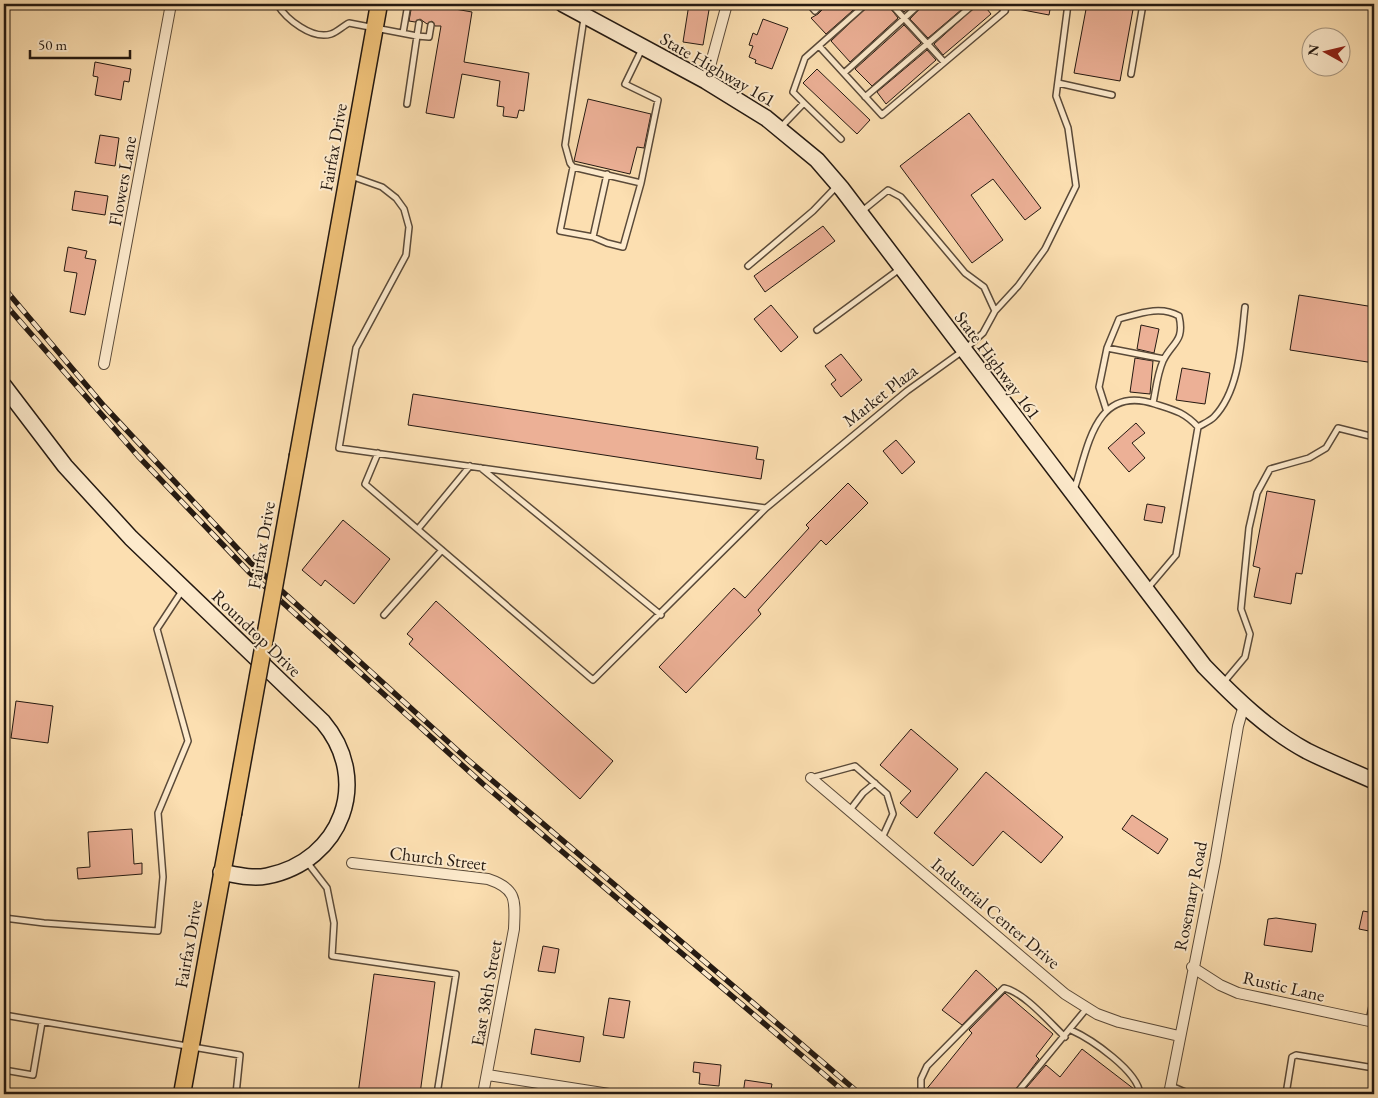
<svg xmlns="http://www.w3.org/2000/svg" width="1378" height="1098" font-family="'EB Garamond',serif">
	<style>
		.building { fill: #ecb096; stroke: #241911 }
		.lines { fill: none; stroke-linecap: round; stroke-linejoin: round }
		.lane-casing { stroke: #5a4a39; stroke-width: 8 }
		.street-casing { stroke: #5a4a39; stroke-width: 12 }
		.secondary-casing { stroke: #241911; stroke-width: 18 }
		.primary-casing { stroke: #241911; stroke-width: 19 }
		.lane { stroke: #fdeacc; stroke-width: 5 }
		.street { stroke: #fdeacc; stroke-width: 10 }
		.secondary { stroke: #fdeacc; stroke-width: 15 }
		.primary { stroke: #eec078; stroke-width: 16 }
		.rail-casing { stroke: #241911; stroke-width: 5.5 }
		.rail { stroke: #fdeacc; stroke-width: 4; stroke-dasharray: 11; stroke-linecap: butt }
		.primary-bridge-casing { stroke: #241911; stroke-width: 19; stroke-linecap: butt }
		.primary-bridge { stroke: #eec078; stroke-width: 16 }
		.labels { text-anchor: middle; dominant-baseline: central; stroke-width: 4; stroke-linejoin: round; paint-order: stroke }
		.street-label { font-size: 18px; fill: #241911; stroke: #fdeacc }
	</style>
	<rect width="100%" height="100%" fill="#fcdfb1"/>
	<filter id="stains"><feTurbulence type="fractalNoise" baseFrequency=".004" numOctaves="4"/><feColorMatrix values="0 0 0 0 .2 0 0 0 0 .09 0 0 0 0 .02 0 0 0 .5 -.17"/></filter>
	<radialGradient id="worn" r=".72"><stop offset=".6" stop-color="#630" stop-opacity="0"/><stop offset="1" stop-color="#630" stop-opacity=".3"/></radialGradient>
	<path class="building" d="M412,4H430L434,9L438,6L472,12L464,62L529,73L524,111L519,110L517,118L503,116L504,107L497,106L500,81L462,74L454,118L426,113L441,26H435L432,21L427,24L420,19L415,22L409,21Z
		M689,4H710L703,45L683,42Z
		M828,4H860L826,34L811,18L818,14Z
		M870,4H887L898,18L850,62L831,41Z
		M897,4H914L904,12Z
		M924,4H968L928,38L910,19Z
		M978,4H983L991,14L943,55L934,44Z
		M1018,4H1051L1049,15L1018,9Z
		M1087,4H1134L1120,81L1074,73Z
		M763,19L788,28L772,69L755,63L756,60L749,57L753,46L749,45L753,33L757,35Z
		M904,25L921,43L872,86L855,69Z
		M927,50L936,60L886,104L877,92Z
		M95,62L131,69L129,82L124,81L121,100L95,95L98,77L93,76Z
		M817,69L870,120L857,134L803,83Z
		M588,99L651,114L644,148L637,147L630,174L574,161Z
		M969,113L1041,208L1025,220L993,179L971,195L1003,240L972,263L900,166Z
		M100,135L119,138L115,166L95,163Z
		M75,191L108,196L105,215L72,210Z
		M823,226L835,241L765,292L754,276Z
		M68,247L87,251L85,258L96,260L85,315L70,312L77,273L64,271Z
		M1299,295L1374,307V363L1290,350Z
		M771,305L798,337L781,352L754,319Z
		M1141,325L1159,329L1154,353L1137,349Z
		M841,354L862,380L841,397L831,384L836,380L825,366Z
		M1135,358L1153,361L1150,394L1130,392Z
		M1182,368L1210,373L1205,404L1176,400Z
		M413,394L758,447L756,459L764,460L761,479L408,425Z
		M1136,423L1145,433L1132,443L1145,458L1129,472L1108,448Z
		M896,440L915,462L902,474L883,451Z
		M848,483L868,503L826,545L821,540L758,610L761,614L686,693L659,667L734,588L745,598L809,528L806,525Z
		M1267,491L1315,500L1302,574L1296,573L1291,604L1254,597L1260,568L1253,566Z
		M1147,504L1165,507L1162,523L1144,520Z
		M343,520L390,559L354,604L325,580L321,586L302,570Z
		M436,601L613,761L580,799L409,644L413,639L407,634Z
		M16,701L53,706L48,743L11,738Z
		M911,729L958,769L917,818L900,803L911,791L880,765Z
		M986,772L1063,837L1041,863L1003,831L973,866L934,833Z
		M1132,815L1168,839L1158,854L1122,829Z
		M132,829L134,864L142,863V874L78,879L77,868L90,867L88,832Z
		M1363,911L1374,913V932L1359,929Z
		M1276,918L1316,924L1312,952L1264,945L1268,919Z
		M543,946L559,949L555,973L538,971Z
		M976,970L997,989L962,1025L942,1010Z
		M374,974L435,982L420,1094H358Z
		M1005,993L1053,1034L1036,1056L1039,1059L1012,1094H925V1091L972,1033L969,1030Z
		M609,998L630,1001L624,1038L603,1035Z
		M535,1029L584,1037L580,1062L531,1054Z
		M1082,1049L1134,1089L1136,1094H1021L1046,1065L1060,1077Z
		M694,1062L721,1065L719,1086L699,1084L700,1073L693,1072Z
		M745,1080L772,1084L770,1094H743Z"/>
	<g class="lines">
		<g class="lane-casing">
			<path id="lane" d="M277,4C286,19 312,40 331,34C337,32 343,26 349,23L417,36L407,104
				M809,4L815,11L822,4
				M891,4L944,62
				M998,4L1005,11
				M434,5V4
				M584,18L565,145L570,163L573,167L641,183
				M419,23L417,36L429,37L431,25
				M403,33L408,4
				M819,46L882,115L1005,11L1007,4
				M844,73L920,4
				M1131,74L1143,4
				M1058,83L1112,95
				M865,97L974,4
				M804,103L841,139
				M780,128L804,103L793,92L805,58L866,4
				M573,167L560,231L593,237L607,243L623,247L641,183L658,100L625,84L642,49
				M351,176L382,187L396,198L404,209L409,227L406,255L356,348L339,448L766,508L907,391L964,350L983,333L995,311L984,287L965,273L901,197L888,190L861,212
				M593,237L607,174
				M748,266L813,211L836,187
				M995,311L1018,286L1045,249L1076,186L1068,128L1056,96L1068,4
				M817,330L901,268
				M1107,348L1164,359
				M1106,409L1099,387L1107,348L1119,319C1138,314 1160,305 1179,316C1185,342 1172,342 1163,361C1157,375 1156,389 1153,403
				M1198,427C1203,424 1210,421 1214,417C1240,390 1241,342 1245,307
				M378,453L365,484L593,680L766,508
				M481,468L661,615
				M1074,490C1088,449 1094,384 1155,404C1174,410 1184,412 1198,427L1176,555L1148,588
				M418,529L470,466
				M384,615L442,550
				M1224,682L1245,657L1250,634L1241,609L1249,528L1257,493L1270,469L1309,458L1326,448L1338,428L1374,437
				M811,778L855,766L887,794L893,814L882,838
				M850,810L863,793L875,783
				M307,862L327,888L334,923L332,956L456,974L437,1094
				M4,918L44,923L158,931L163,877L158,813L188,741L157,629L182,591
				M4,1015L240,1055L236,1094
				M1369,1021L1374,997
				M1071,1030C1091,1039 1138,1071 1140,1094
				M4,1070L33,1075L42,1022
				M1171,1086L1190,1094
				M921,1094V1079L927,1066L1004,988C1024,992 1050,1023 1065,1037
				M1016,1094L1087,1008
				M1286,1094L1292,1057L1296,1055L1374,1068"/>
		</g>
		<g class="street-casing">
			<path id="street" d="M706,81L727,4
				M104,364L171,4
				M811,778L1065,994L1097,1014L1119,1022L1179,1036
				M352,863L488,879C518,889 515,901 514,929L483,1094
				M1192,967L1220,985L1238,993L1374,1022
				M488,1075L609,1094
				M1169,1094L1215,861L1238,726L1244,705"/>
		</g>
		<g class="secondary-casing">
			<path id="secondary" d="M563,4L706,81L766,118L817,160L842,189L1204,666C1235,698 1268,730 1307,751C1329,762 1352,771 1374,781
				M4,386L65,466L131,538L323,722C372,780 342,861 267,876C252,879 237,875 221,872"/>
		</g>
		<g class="primary-casing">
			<path id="primary" d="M298,455L379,4
				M182,1094L233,814"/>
		</g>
		<use href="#lane" class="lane"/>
		<use href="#street" class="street"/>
		<use href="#secondary" class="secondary"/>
		<use href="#primary" class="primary"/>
		<g class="rail-casing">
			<path id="rail" d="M4,288L104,406L251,563L467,759L860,1094
				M4,303L138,456L250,573L483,784L847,1094"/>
		</g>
		<use href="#rail" class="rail"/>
		<g class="primary-bridge-casing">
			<path id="primary-bridge" d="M233,814L298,455"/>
		</g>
		<use href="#primary-bridge" class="primary-bridge"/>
	</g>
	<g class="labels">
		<g class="street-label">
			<text transform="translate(718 69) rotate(30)">State Highway 161</text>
			<text transform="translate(333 147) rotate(-80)">Fairfax Drive</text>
			<text transform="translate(122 181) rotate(-80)">Flowers Lane</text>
			<text transform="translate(998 365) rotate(53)">State Highway 161</text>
			<text transform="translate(880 395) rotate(-38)">Market Plaza</text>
			<text transform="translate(261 545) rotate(-80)">Fairfax Drive</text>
			<text transform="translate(257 633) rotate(44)">Roundtop Drive</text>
			<text transform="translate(438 858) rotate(7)">Church Street</text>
			<text transform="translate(1190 896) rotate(-79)">Rosemary Road</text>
			<text transform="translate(996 913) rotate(40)">Industrial Center Drive</text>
			<text transform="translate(188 944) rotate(-80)">Fairfax Drive</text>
			<text transform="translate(1284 986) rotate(13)">Rustic Lane</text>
			<text transform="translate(486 993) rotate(-80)">East 38th Street</text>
		</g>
	</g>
	<rect width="1378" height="1098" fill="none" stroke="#fcdfb1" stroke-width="20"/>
	<rect x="5" y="5" width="1368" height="1088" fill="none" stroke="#241911" stroke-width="2.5"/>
	<rect x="10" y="10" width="1358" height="1078" fill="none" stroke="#241911"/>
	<g transform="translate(1326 52) rotate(278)"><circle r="24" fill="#fdeacc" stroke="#a69681"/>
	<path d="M0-4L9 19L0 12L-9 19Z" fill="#8f2418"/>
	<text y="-8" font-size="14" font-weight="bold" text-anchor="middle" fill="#241911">N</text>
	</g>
	<path d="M30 50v8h100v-8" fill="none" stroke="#241911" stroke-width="2.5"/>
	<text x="38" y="50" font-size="15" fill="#241911" stroke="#fdeacc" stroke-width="4" paint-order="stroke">50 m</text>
	<rect width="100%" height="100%" filter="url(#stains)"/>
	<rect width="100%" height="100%" fill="url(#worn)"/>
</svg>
